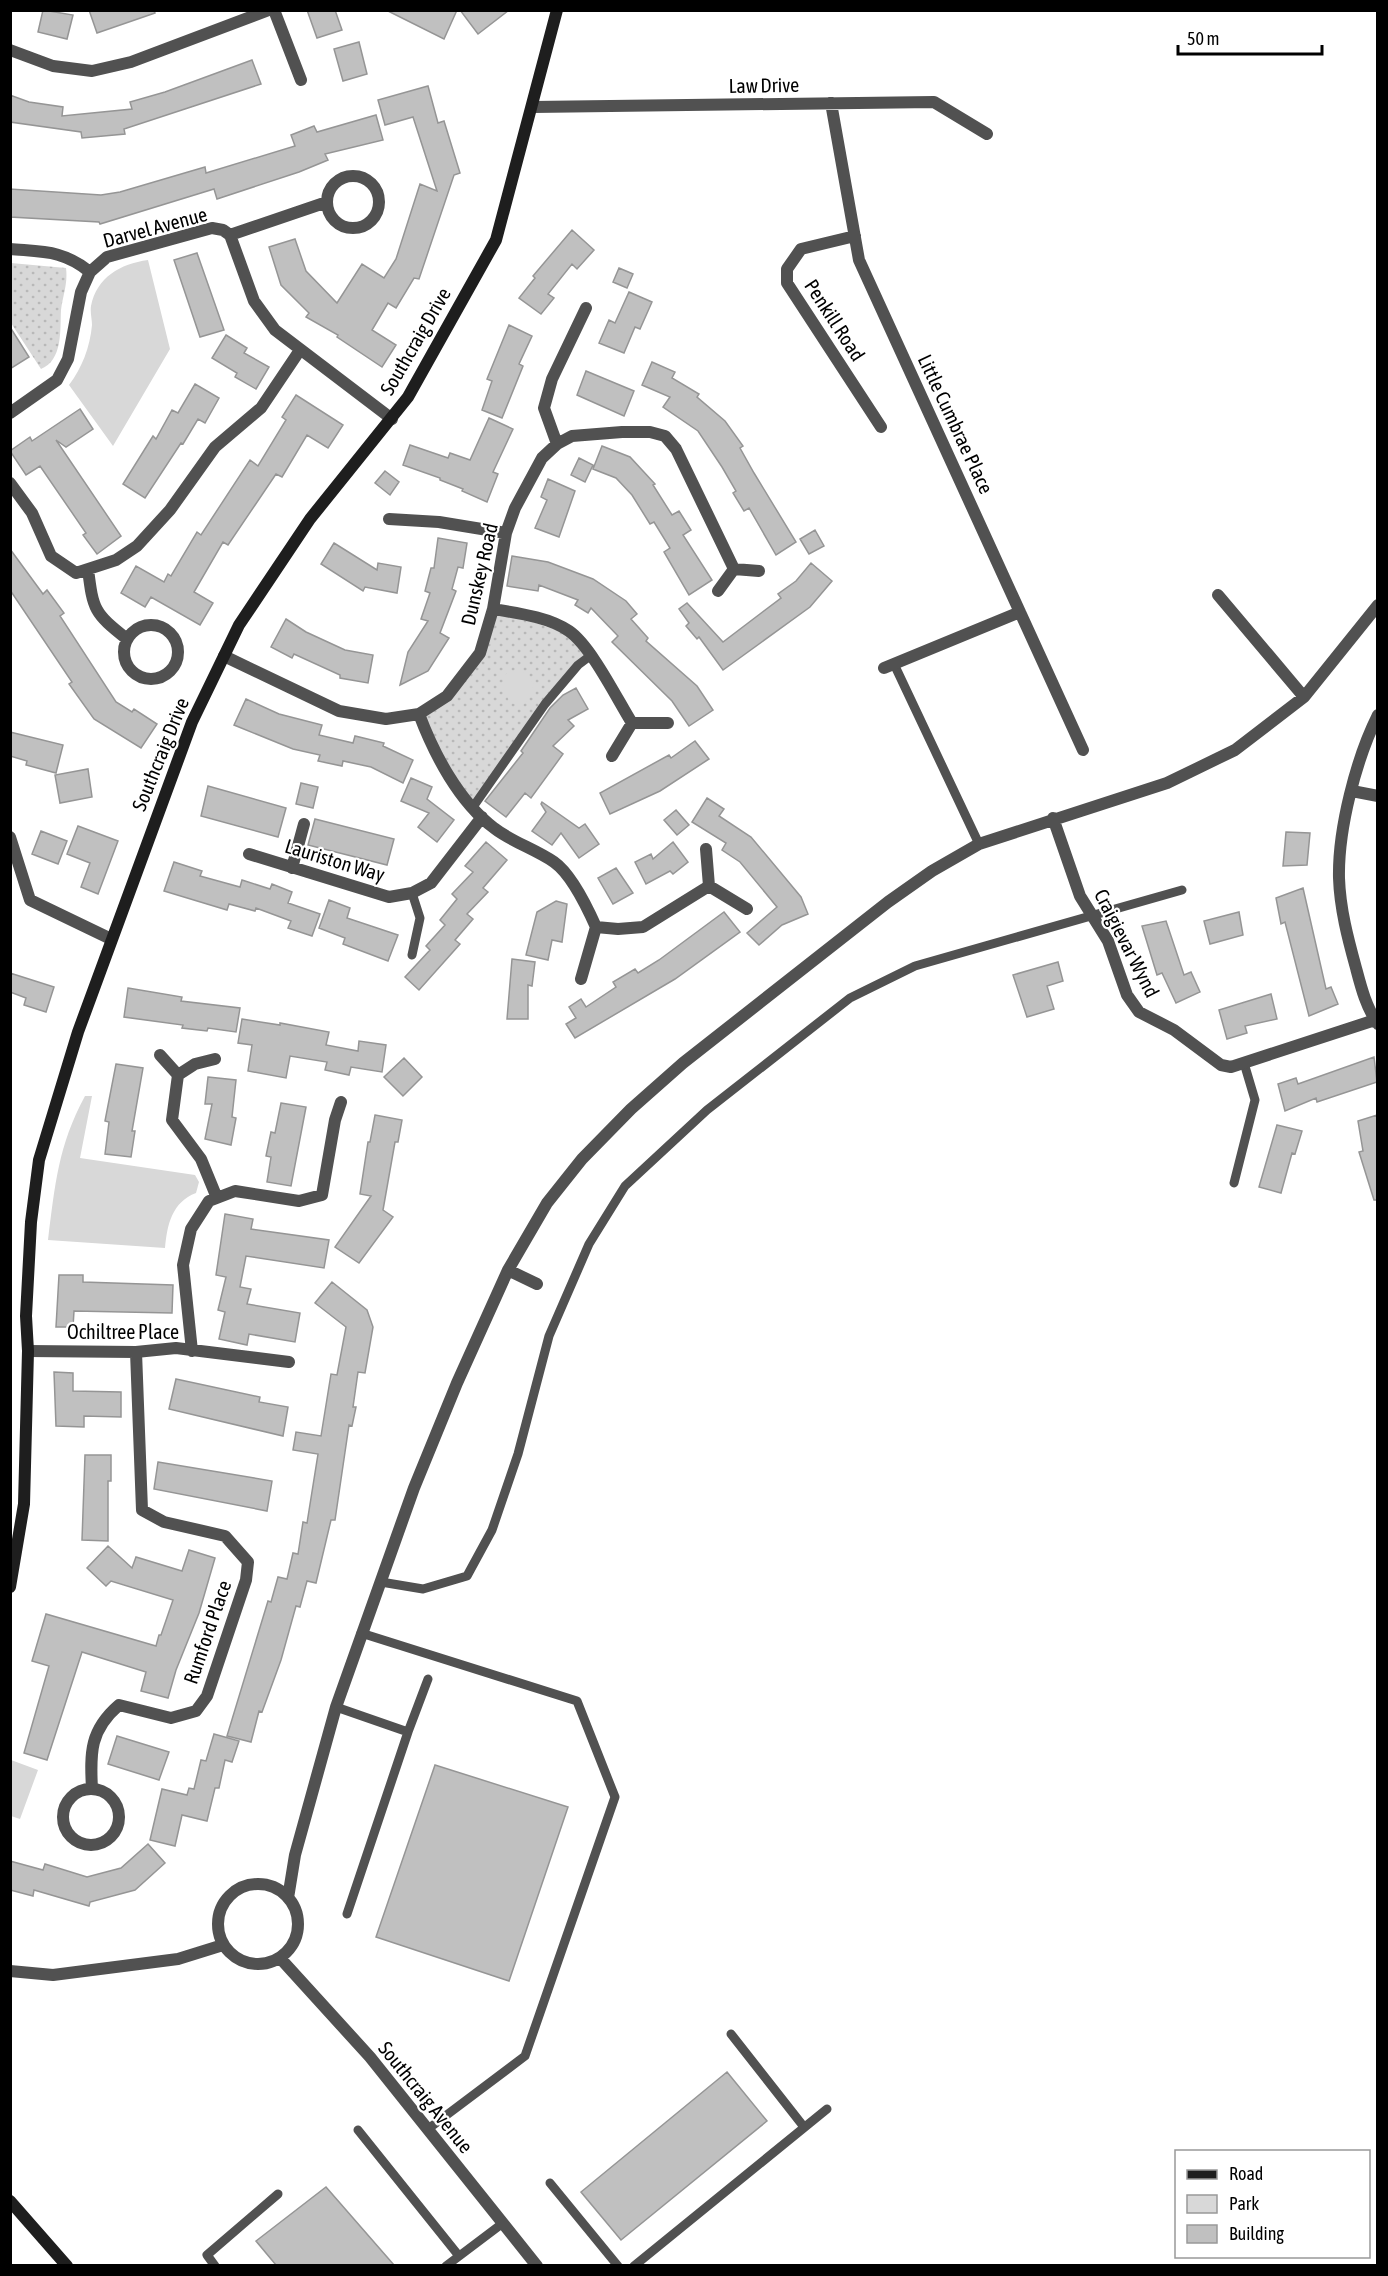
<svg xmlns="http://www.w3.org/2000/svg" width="1388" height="2276" font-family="'Asap Condensed',sans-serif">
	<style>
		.grass { fill: url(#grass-dots) }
		.green { fill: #d8d8d8 }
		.building { fill: #c0c0c0; stroke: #959595; stroke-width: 1.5 }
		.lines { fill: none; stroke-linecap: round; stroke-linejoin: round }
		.lane { stroke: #515151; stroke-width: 9 }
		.street { stroke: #515151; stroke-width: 12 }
		.secondary { stroke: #1e1e1e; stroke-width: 12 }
		.labels { text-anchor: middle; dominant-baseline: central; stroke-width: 4.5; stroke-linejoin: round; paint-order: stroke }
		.street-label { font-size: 20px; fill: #000; stroke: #fff }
	</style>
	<defs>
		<pattern id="grass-dots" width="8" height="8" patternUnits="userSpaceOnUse" patternTransform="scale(1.5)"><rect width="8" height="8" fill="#d8d8d8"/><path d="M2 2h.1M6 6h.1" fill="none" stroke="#b8b8b8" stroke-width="1.8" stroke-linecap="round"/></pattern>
	</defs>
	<rect width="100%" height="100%" fill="#fff"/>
	<path class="grass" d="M11,263L66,268C68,283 63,295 61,310C60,330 63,360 41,369L11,323Z
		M495,612L509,614L568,634L586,656L473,803L455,780L422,714L476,667Z"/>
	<path class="green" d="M148,260L170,349L113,446L69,385C82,368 90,347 92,325C92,319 90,312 91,306C97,277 120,264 148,260Z
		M510,671C523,671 528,673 534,685L528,701L521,706L509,702L502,677Z
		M85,1096H92L80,1158L195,1175L199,1182L196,1193C172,1202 167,1225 165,1248L48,1240C55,1185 58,1146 85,1096Z
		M11,1760L38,1770L20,1819L11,1816Z"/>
	<path class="building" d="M43,10L73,15L67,39L38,32Z
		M89,10H154L155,13L97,33Z
		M307,10H335L342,30L317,38Z
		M386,10H457L444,39Z
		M460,10H509L478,34Z
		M359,42L367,74L343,81L334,49Z
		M252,60L261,84L124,129L125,134L82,138L81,132L10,122V95L29,102L63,107L62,116L132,109L130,102L165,92Z
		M428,86L438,123L444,121L460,173L454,175L419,279L414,278L396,308L388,303L372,330L396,345L382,367L337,337L338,335L306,317L309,313L281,285L269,247L295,239L306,271L337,303L362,264L384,278L396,259L420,184L437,191L413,117L385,125L378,100Z
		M376,115L383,140L325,154L328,160L299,172L217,199L214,189L100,224L99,222L10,217V189L101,195L120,192L205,167L206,173L295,146L291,135L314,126L317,132Z
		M572,230L594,250L577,269L572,264L548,294L554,298L541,314L519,298L535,278L533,276Z
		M197,253L224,330L200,337L174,260Z
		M619,268L633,274L627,288L613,282Z
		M629,292L652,302L640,329L635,327L624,353L599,343L609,320L615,323Z
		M509,325L532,336L519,364L523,366L502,418L482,410L492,381L487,379Z
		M10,327L29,357L10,369Z
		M226,335L247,348L244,353L269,367L256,389L235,377L237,373L212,358Z
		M652,362L675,372L672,378L699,394L697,397L725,421L743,446L740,448L754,473L796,542L776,555L749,508L744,511L733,493L736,491L722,467L698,431L663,407L670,397L642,385Z
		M586,371L634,391L624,416L577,395Z
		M195,384L219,398L205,423L198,419L183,444L181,443L145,498L123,484L153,436L156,439L172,410L178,413Z
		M296,395L343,425L328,448L307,435L282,477L276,474L228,545L223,542L194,592L213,603L200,625L151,597L145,607L121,593L136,566L164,582L168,574L171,576L197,532L201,535L250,460L258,466L286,420L282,417Z
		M80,409L93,429L66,447L56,440L121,536L97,554L83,535L86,533L40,466L26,475L10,451L30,437L32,441Z
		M489,418L513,429L493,472L498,474L487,502L462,491L463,489L440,480V478L403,465L410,445L448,458L450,453L470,460Z
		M602,446L630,457L655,484L653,485L672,515L679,511L691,530L683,535L712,580L689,595L664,552L670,548L654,522L650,524L632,495L616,478L593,469Z
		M579,458L593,465L585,482L571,475Z
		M385,471L399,482L390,495L375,483Z
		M548,479L575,491L559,537L535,528L547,500L541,497Z
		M815,530L824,546L809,554L800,539Z
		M438,538L467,543L463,568L458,567L452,589L456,591L440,633L449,638L428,671L400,685L408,652L428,621L421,619L430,593L425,591L431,568H434Z
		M334,543L377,570L378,563L401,567L397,593L365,587L363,591L321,564Z
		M10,549L43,594L47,590L64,613L60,616L116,702L132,712L134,709L157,724L141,748L94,719L69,684L72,682L10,590Z
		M512,556L548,562L593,579L626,601L637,614L631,619L648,638L646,641L697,686L713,710L689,726L672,701L612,642L618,636L591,608L588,613L575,605L578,600L539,585L538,591L507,586Z
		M811,563L832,581L810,607L723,670L699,637L697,639L686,626L689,623L679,609L687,603L723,642L781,598L778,594L796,581Z
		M286,619L306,632L345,650L373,655L368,683L340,678V675L294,654L292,658L271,647Z
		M576,688L588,709L568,720L574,726L553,746L563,754L531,798L525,793L506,817L485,801L523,753L521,751L550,708L563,695Z
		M246,699L279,714L322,725L319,735L353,743L355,736L384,743L383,746L413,760L403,783L371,767L343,761L342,766L318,761L320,755L293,749L234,725Z
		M10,732L63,745L56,773L26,765L27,761L10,756Z
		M695,741L709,759L660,791L610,814L600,793L669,755L671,758Z
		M88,769L92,797L60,803L55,775Z
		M411,778L432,787L427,799L454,820L437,842L418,827L429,813L401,801Z
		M301,783L318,787L313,808L296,804Z
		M208,786L286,808L278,837L201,816Z
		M707,798L724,809L719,816L751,837L801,897L808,914L782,925L759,945L747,933L777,907L740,862L722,850L726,843L692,822Z
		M542,802L579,828L585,824L599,844L579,858L561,833L552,845L532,831L546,812L541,804Z
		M676,810L689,825L677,835L664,820Z
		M315,819L394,839L387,865L308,845Z
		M78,826L118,841L98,894L81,887L90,863L67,854Z
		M41,831L67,841L58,864L32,854Z
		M1286,832L1310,833L1307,865L1283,866Z
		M486,842L507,860L483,888L488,892L467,914L473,919L455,940L460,944L419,990L405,977L430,950L426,946L445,925L440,920L457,899L452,894L473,872L465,866Z
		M673,842L688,862L673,874L670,871L646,884L635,862L651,854L653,859Z
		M174,862L202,871L200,876L240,887L242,880L270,889L272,884L292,892L288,903L320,914L312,936L288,928L291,921L256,908L255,911L229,904L227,910L164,891Z
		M616,868L633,893L613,904L598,878Z
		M1303,888L1326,989L1331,987L1338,1004L1309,1016L1285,922L1281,924L1276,898Z
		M329,900L350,908L347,918L398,935L388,961L343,944L345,938L319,928Z
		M556,901L567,904L562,942L552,940L548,960L526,955L537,912Z
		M724,912L740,932L675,979L575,1038L566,1024L576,1018L569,1007L581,999L586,1007L616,987L613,982L635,969L638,973L659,960Z
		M1239,912L1243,935L1210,944L1204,921Z
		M1166,921L1184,975L1191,972L1200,992L1176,1003L1162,973L1157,975L1142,926Z
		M512,959L535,962L532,986L528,985V1019H507Z
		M1058,962L1063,981L1047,986L1054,1009L1027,1017L1013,975Z
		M10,973L54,987L46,1012L24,1005L26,998L10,992Z
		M128,988L182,997L181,1001L240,1008L236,1032L208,1028L207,1031L182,1028L183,1025L124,1017Z
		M1271,994L1277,1019L1245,1026L1247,1033L1227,1039L1219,1010Z
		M242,1019L280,1025V1023L329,1032L326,1045L358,1051L359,1041L386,1045L382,1072L351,1067L349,1075L325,1070L327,1062L290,1056L286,1078L248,1071L252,1045L238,1043Z
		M1374,1057L1377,1082L1317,1102L1316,1098L1285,1111L1278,1084L1296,1078L1298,1084Z
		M404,1058L422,1077L403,1096L384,1077Z
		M116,1064L143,1068L132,1131H135L131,1157L105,1154L109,1122L105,1121Z
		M208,1077L236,1080L232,1117L236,1118L231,1145L205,1139L212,1104H205Z
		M281,1103L306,1107L291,1186L267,1182L271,1157L266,1156L271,1132L275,1133Z
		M375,1115L402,1120L398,1142H395L383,1210L393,1217L359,1263L335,1247L371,1196L360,1194L368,1142H370Z
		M1377,1115V1200H1374L1359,1152L1363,1151L1358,1121Z
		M1277,1125L1302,1131L1295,1154L1292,1153L1281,1193L1259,1187Z
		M225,1214L253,1219L251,1229L329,1240L324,1268L246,1256L240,1287L251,1289L247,1304L300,1313L295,1342L249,1334L247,1345L219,1339L225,1312L218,1310L226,1277L216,1275Z
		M59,1275H83V1282L173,1285L172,1313L74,1311L73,1327H56Z
		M332,1282L367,1310L373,1327L365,1373L358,1372L353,1407H356L352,1426L349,1425L335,1520H331L316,1583L307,1581L300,1607L296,1606L281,1660L262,1712L259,1711L251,1742L227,1736L268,1601L271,1602L278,1577L287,1579L293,1553L298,1554L303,1522L307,1523L318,1454L293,1450L296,1432L321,1436L331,1374L337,1375L346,1327L315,1303Z
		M54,1372L73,1373V1391L121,1392V1417L84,1416V1427L56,1426Z
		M176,1379L260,1397L259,1402L288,1407L283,1436L169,1409Z
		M85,1455H111V1481H108V1541L82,1540Z
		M158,1462L272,1481L267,1511L154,1489Z
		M108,1546L132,1568L136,1557L182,1571L189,1550L215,1558L199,1613L176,1670L168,1698L141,1691L146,1672L82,1652L47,1760L24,1753L49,1666L32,1661L46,1614L156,1646L159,1635H161L173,1600L111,1581L106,1586L87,1568Z
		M214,1734L239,1741L232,1762L225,1760L219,1788H215L207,1821L182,1815L175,1846L150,1840L162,1789L187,1795L189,1788L194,1789L201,1760L206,1761Z
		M117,1736L169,1752L159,1780L108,1764Z
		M435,1765L568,1807L509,1981L376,1937Z
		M148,1844L165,1863L135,1890L90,1902L89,1906L34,1890L33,1896L10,1890V1861L43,1870L45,1864L87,1877L121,1868Z
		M727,2072L767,2121L621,2240L581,2192Z
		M326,2187L394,2265H276L256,2241Z"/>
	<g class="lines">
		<path class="lane" d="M894,664L979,844
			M473,807L545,704L578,665L590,656
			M412,955L420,918L412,893
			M1234,1183L1255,1100L1244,1063
			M381,1582L423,1589L467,1576L492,1530L518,1454L549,1336L589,1244L625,1186L707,1110L850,998L915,966L1182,890
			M361,1633L577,1701L615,1797L525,2056L428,2129
			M336,1707L408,1732L428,1679
			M347,1914L408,1732
			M731,2034L804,2127
			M358,2130L459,2256
			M550,2183L618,2266
			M215,2266L207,2255L278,2194
			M446,2266L503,2223
			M634,2266L827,2109"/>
		<path class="street" d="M274,10L301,80
			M10,50L53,66L92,71L131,62L269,10
			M831,103L859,260L1083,750
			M533,107L934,102L987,134
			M327 202a26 26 0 1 1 52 0a26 26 0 1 1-52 0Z
			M230,235L327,202
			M855,236L801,249L787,269V283L881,427
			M10,249C43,252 63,250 90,272
			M10,413L57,380L68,359L81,292L90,272L107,257L212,228L223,230L230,235L254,301L275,330L392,419
			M557,444L544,408L552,379L586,308
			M10,483L32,513L51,556L76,573L116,560L137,546L170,510L215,447L261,408L300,350
			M389,519L439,522L506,533
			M88,569C93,610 94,613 127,639
			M718,591L734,569
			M1218,595L1304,697
			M493,609C517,613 549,617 569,631C591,646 617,699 632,723H668
			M124 652a27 27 0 1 1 54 0a27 27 0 1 1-54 0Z
			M224,656L339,711L386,719L419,714L447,696L480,653L493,609L506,533L515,508L542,458L557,444L572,436L622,432H650L665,436L676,449L734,569L759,571
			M884,668L1020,612
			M419,714C434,754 459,802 494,828C512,842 535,849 554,862C571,874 588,909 596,927L581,979
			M1378,715C1356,759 1338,829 1339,878C1340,909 1348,939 1356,968C1361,987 1366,1007 1378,1024
			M612,756L632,723
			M1352,791L1378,796
			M1053,818L1080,896L1108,941L1127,995L1139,1012L1174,1030L1221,1065L1231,1067L1375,1020
			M10,837L30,900L111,939
			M249,854L389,897L412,893L431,883L482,817
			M292,868L304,824
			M709,886L747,909
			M596,927L618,929L643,927L709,886L706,849
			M160,1055L178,1075L172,1120L201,1159L217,1198
			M178,1075L195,1064L215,1059
			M508,1270L537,1284
			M28,1351L136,1352L176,1348L289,1362
			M192,1351L183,1265L191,1229L209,1201L235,1191L299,1201L322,1195L335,1120L341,1102
			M63 1817a28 28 0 1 1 56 0a28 28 0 1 1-56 0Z
			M92,1789C90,1752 90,1730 119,1705L171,1718L196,1711L207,1696L246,1580L248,1562L225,1536L164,1522L142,1510L136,1352
			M218 1924a40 40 0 1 1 80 0a40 40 0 1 1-80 0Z
			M288,1898L295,1855L336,1707L414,1488L457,1383L508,1270L547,1203L582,1159L631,1109L683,1063L888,902L932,871L979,844L1167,783L1235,750L1304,697L1378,605
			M280,1958L370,2057L537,2266
			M10,1971L53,1975L178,1959L223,1945"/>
		<path class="secondary" d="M10,1587L24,1504L28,1351L26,1316L31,1222L39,1160L78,1032L192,722L239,625L310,519L408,397L496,240L557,10
			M10,2201L67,2266"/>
	</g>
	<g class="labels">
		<g class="street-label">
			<text transform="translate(764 85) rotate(-1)">Law Drive</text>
			<text transform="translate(155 227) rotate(-15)">Darvel Avenue</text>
			<text transform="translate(835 320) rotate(57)">Penkill Road</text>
			<text transform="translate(415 341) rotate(-60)">Southcraig Drive</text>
			<text transform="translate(956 424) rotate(65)">Little Cumbrae Place</text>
			<text transform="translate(479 574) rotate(-77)">Dunskey Road</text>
			<text transform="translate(160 754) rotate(-68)">Southcraig Drive</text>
			<text transform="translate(335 860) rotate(17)">Lauriston Way</text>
			<text transform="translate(1127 943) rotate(63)">Craigievar Wynd</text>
			<text x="123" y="1331">Ochiltree Place</text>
			<text transform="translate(207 1632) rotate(-71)">Rumford Place</text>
			<text transform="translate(426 2097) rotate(51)">Southcraig Avenue</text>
		</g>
	</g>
	<rect width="1388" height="2276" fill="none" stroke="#000000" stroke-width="24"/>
	<rect x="1175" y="2150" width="195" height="108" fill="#ffffff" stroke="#999999" stroke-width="1.5"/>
	<rect x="1187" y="2170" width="30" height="9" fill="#1e1e1e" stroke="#999999" stroke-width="1.5"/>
	<text x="1229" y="2180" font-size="18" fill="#000000">Road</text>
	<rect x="1187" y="2195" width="30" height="18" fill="#d8d8d8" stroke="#999999" stroke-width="1.5"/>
	<text x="1229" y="2210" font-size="18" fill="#000000">Park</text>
	<rect x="1187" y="2225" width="30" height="18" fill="#c0c0c0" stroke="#999999" stroke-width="1.5"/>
	<text x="1229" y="2240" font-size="18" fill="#000000">Building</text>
	<path d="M1178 45v9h144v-9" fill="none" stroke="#000000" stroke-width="3"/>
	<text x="1187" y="45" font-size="18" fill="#000000" stroke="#ffffff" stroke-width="4.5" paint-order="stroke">50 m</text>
</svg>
